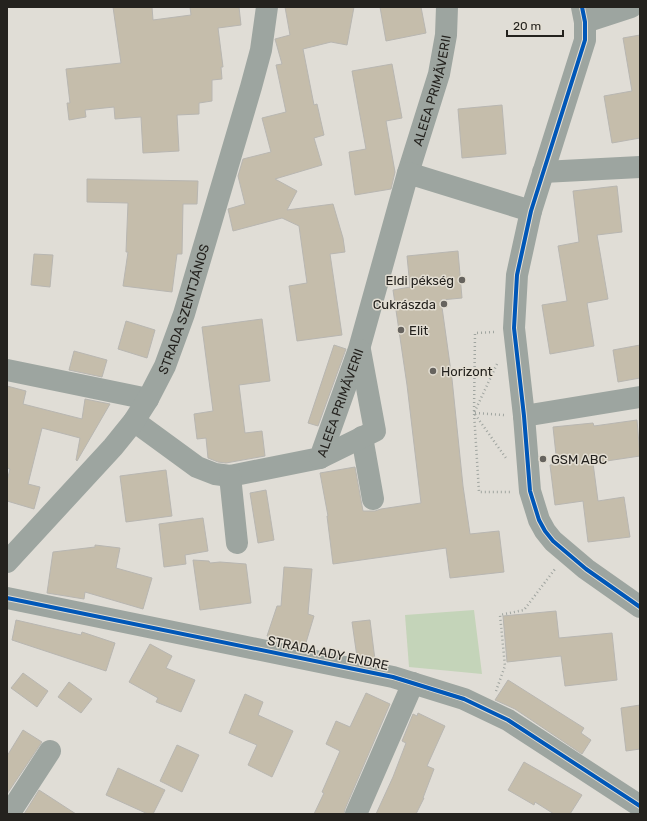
<svg xmlns="http://www.w3.org/2000/svg" width="647" height="821" font-family="Rubik,sans-serif">
	<style>
		.green { fill: #c4d4b9 }
		.building { fill: #c5bdab; stroke: #b8b6b1 }
		.lines { fill: none; stroke-linecap: round; stroke-linejoin: round }
		.path { stroke: #a0a5a0; stroke-width: 2.5; stroke-dasharray: 1 3; stroke-linecap: butt }
		.minor { stroke: #9da5a0; stroke-width: 22 }
		.cycleway-casing { stroke: #e3ded3; stroke-width: 6 }
		.cycleway { stroke: #0057b8; stroke-width: 4 }
		.poi-dot { fill: #66635e; stroke: #e3ded3; stroke-width: 1.5 }
		.labels { text-anchor: middle; dominant-baseline: central; stroke-width: 3; stroke-linejoin: round; paint-order: stroke }
		.street-label { font-size: 13px; fill: #24221e; stroke: #e3ded3 }
		.poi-label { font-size: 13px; fill: #24221e; stroke: #e3ded3; text-anchor: start }
	</style>
	<rect width="100%" height="100%" fill="#e0ddd6"/>
	<path class="green" d="M474,610L482,674L409,667L405,615Z"/>
	<path class="building" d="M113,7H152L153,20L191,15L190,7H239L241,25L218,28L223,67H221L222,79L212,80V101L199,103V114L177,115L179,151L143,153L141,117L115,119L114,107L85,110L86,117L69,120L67,103H70L66,69L121,63Z
		M285,7H354L347,45L331,42L303,49L314,105L317,104L324,135L314,138L322,165L275,179L297,191L287,210L333,204L343,238L345,252L330,254L342,335L297,341L289,286L307,283L299,226L282,218L233,231L228,209L245,204L238,176L243,159L271,152L262,118L286,112L276,65L282,64L275,39L290,35Z
		M380,7H421L426,33L386,41Z
		M640,35V138L612,143L604,96L632,91L623,38Z
		M392,64L402,118L386,121L395,172L391,189L355,195L349,152L366,149L352,71Z
		M502,105L506,154L462,158L458,109Z
		M87,179L198,181L197,204H183L182,254H177L172,292L123,286L128,252H126L128,203L87,202Z
		M617,186L622,232L597,235L608,299L587,303L594,346L550,354L542,305L567,301L558,246L579,242L573,191Z
		M458,251L462,298L441,300L452,379L463,486L470,534L499,531L504,572L450,578L446,548L333,564L327,516H328L320,473L355,467L363,511H375L381,509L421,503L407,385L393,290L410,287L407,256Z
		M34,254L53,255L50,287L31,285Z
		M262,319L270,381L239,385L245,433L262,431L265,456L226,463L218,462L208,458L206,438L197,439L194,414L213,411L202,327Z
		M126,321L155,330L147,358L118,349Z
		M334,345L346,349L318,426L308,423Z
		M640,345V378L618,382L613,350Z
		M74,351L107,360L102,377L69,370Z
		M7,386L26,391L23,404L82,419L85,399L110,404L77,461L76,460L80,438L42,428L28,484L40,487L34,509L7,501V481L10,469L7,468Z
		M637,420L640,456L593,463L598,501L624,497L630,537L588,542L583,501L555,505L550,465L557,464L553,427L593,423L594,426Z
		M166,470L172,516L126,522L120,476Z
		M266,490L274,540L258,543L250,493Z
		M203,518L208,551L185,555L186,564L164,567L159,524Z
		M95,545L120,548L116,568L152,578L143,609L85,592L84,599L47,593L53,552L95,547Z
		M193,560L209,561L210,563L220,562L246,564L251,603L200,610Z
		M284,567L312,569L308,614L314,616L305,646L267,636L277,606H281Z
		M556,611L559,638L612,633L617,680L565,686L561,656L507,662L503,616Z
		M16,620L81,635L82,632L115,643L106,671L12,640Z
		M370,620L375,660H374L357,657L352,622Z
		M150,644L172,656L166,668L195,680L181,712L156,702L158,698L129,682Z
		M23,673L48,691L37,707L11,688Z
		M508,680L584,728L581,733L591,740L582,754L515,709L495,700Z
		M69,682L92,699L81,713L58,697Z
		M366,693L390,704L345,809L344,814H314L324,793L322,792L340,751L326,744L336,721L350,727Z
		M245,694L263,702L258,715L293,731L272,777L248,765L257,745L229,733Z
		M640,705V749L626,751L621,708Z
		M418,713L445,726L427,766L434,769L423,798H424L416,814H376L393,777L406,743L402,741L413,714L417,716Z
		M23,730L42,742L7,794V756Z
		M177,745L199,755L182,792L160,781Z
		M524,762L582,795L570,814H554L535,802L534,805L508,790Z
		M118,768L165,790L153,814H148L106,795Z
		M39,790L76,814H24Z"/>
	<g class="lines">
		<path class="path" d="M494,332L475,333L474,413L479,492H510
			M497,364L474,413L506,458
			M475,413L504,415
			M496,691L505,666L500,615L524,610L555,569"/>
		<g class="minor">
			<path d="M582,7L585,22V40L531,211L517,275L514,328L524,416L530,491L539,520L545,531L553,541L586,569L640,607"/>
			<path d="M585,22L631,7"/>
			<path d="M543,172L640,167"/>
			<path id="s1" d="M408,173L439,74L446,35L447,7"/>
			<path d="M7,370L148,399"/>
			<path d="M524,416L640,397"/>
			<path id="s2" d="M134,421L197,467L215,474L230,476L320,458L359,349L408,173L531,211"/>
			<path d="M362,437L373,499"/>
			<path d="M320,458L375,431L360,350"/>
			<path d="M230,476L237,543"/>
			<path id="s3" d="M7,562L113,447L134,421L148,399L165,366L184,314L251,87L261,50L267,7"/>
			<path d="M7,598L393,677L464,699L508,720L640,806"/>
			<path d="M9,814L50,751"/>
			<path d="M356,814L413,683"/>
		</g>
		<g class="cycleway-casing">
			<path id="cycleway" d="M582,7L585,22V40L531,211L517,275L514,328L524,416L530,491L539,520L545,531L553,541L586,569L640,607
				M7,598L393,677L464,699L508,720L640,806"/>
		</g>
		<use href="#cycleway" class="cycleway"/>
	</g>
	<g class="poi-dot">
		<circle cx="462" cy="280" r="4"/>
		<circle cx="444" cy="304" r="4"/>
		<circle cx="401" cy="330" r="4"/>
		<circle cx="433" cy="371" r="4"/>
		<circle cx="543" cy="459" r="4"/>
	</g>
	<g class="labels">
		<g class="street-label">
			<text stroke="none"><textPath href="#s1" startOffset="86">ALEEA PRIMĂVERII</textPath></text>
			<text stroke="none"><textPath href="#s3" startOffset="313">STRADA SZENTJÁNOS</textPath></text>
			<text stroke="none"><textPath href="#s2" startOffset="263">ALEEA PRIMĂVERII</textPath></text>
			<text transform="translate(328 653) rotate(12)">STRADA ADY ENDRE</text>
		</g>
		<g class="poi-label">
			<text x="454" y="280" text-anchor="end">Eldi pékség</text>
			<text x="436" y="304" text-anchor="end">Cukrászda</text>
			<text x="409" y="330">Elit</text>
			<text x="441" y="371">Horizont</text>
			<text x="551" y="459">GSM ABC</text>
		</g>
	</g>
	<rect width="647" height="821" fill="none" stroke="#24221e" stroke-width="16"/>
	<path d="M507 30v6h56v-6" fill="none" stroke="#24221e" stroke-width="2"/>
	<text x="513" y="30" font-size="12" fill="#24221e" stroke="#e3ded3" stroke-width="3" paint-order="stroke">20 m</text>
</svg>
